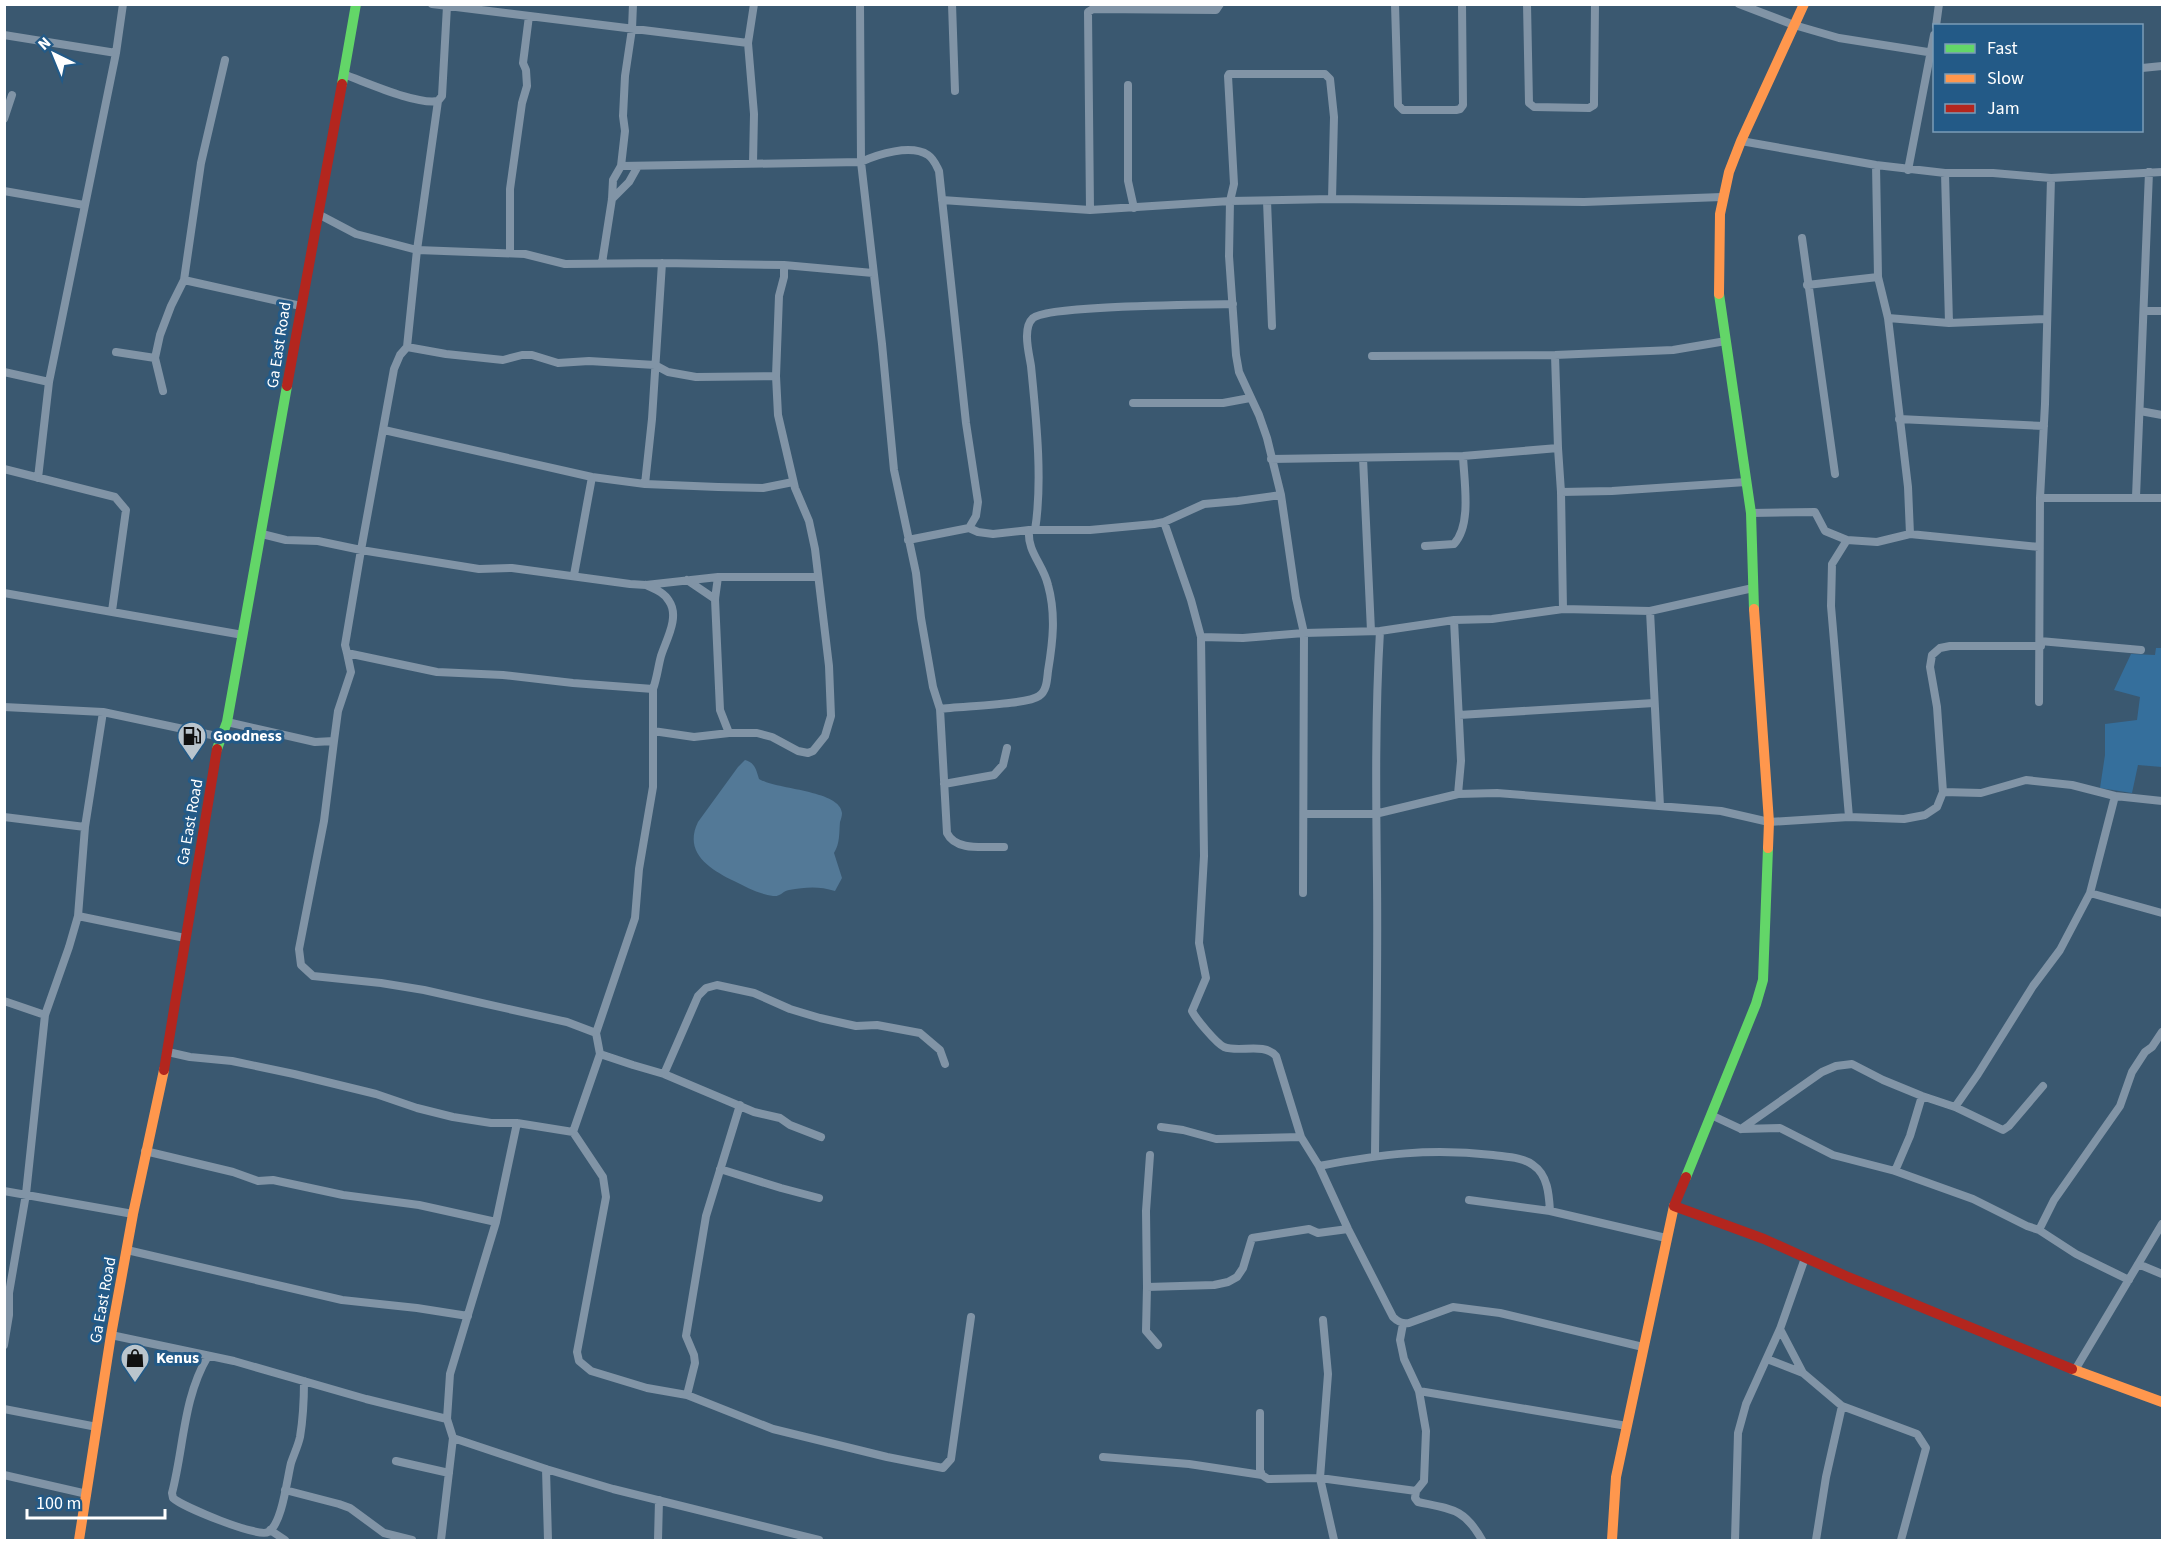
<svg xmlns="http://www.w3.org/2000/svg" width="2167" height="1545" font-family="'Source Sans 3',sans-serif">
	<style>
		.green { fill: #356f9c }
		.water { fill: #537997 }
		.lines { fill: none; stroke-linecap: round; stroke-linejoin: round }
		.street { stroke: #8194a6; stroke-width: 8 }
		.fast { stroke: #63d668; stroke-width: 10 }
		.slow { stroke: #ff974d; stroke-width: 10 }
		.jam { stroke: #b3261e; stroke-width: 10 }
		.labels { text-anchor: middle; dominant-baseline: central; stroke-width: 6; stroke-linejoin: round; paint-order: stroke }
		.street-label { font-size: 16px; fill: #fff; stroke: #235a87 }
		.poi-label { font-size: 16px; font-weight: bold; fill: #fff; stroke: #235a87; text-anchor: start }
	</style>
	<rect width="100%" height="100%" fill="#3a5870"/>
	<path class="green" d="M2156,648H2162V767L2138,765L2132,793L2100,788L2105,755V724L2137,720L2140,697L2114,690L2131,654L2155,655Z"/>
	<path class="water" d="M745,760C755,763 756,769 759,779C777,790 840,790 842,813C842,816 841,819 840,822C839,834 840,843 834,853L842,878L835,891C819,886 806,887 789,890C783,891 780,897 773,896C759,894 746,887 734,881C710,869 683,853 698,822L738,767Z"/>
	<g class="lines">
		<path class="street" d="M432,4L748,43
			M860,4L861,162C878,154 911,144 928,155C934,159 936,165 939,171L966,423L978,502L976,516L969,528
			M952,4L955,91
			M1395,4L1398,105L1403,110H1456L1460,109L1463,105L1462,4
			M1527,4L1529,103L1534,107L1589,108L1594,105V100L1595,4
			M1739,4L1794,25L1839,38L1934,53
			M447,6L442,96L438,101L417,250L407,347L446,354L503,360L522,355H532L558,363L589,361L655,365L668,372L696,377L776,376
			M1936,26L1939,4
			M4,35L116,53
			M2142,68L2162,66
			M343,74C366,82 416,105 438,101
			M1128,85V181L1134,208
			M4,119L12,95
			M1741,141L1876,165L1945,173H1993L2051,178L2162,172
			M753,163L754,114L748,43L754,4
			M1876,165L1878,277L1888,318L1908,487L1910,534L2039,547
			M621,166L861,162L882,344L894,470L916,573L921,618L933,687L940,709L947,833C956,852 986,846 1004,847
			M1908,170L1934,35
			M1945,173L1949,323
			M4,191L84,205
			M612,199L629,182L638,166
			M942,200L1090,210L1230,201L1332,199L1584,202L1722,197
			M1267,201L1272,326
			M1090,210L1088,12L1093,9L1216,10L1220,4
			M318,214L356,234L417,250L525,254L565,264L662,263L784,265L873,273
			M1802,238L1835,474
			M510,253V189L522,103L527,86L526,70L523,63L529,16
			M602,263L612,199L613,180L621,166L625,131L623,116L625,76L632,29L633,4
			M184,280L301,306
			M1807,285L1878,277
			M2144,311H2162
			M1888,318L1949,323L2046,319
			M116,352L155,358
			M1555,355L1558,448
			M1372,356L1555,355L1673,350L1726,341
			M4,372L49,382
			M163,391L155,358L160,335L171,306L184,280L201,163L225,60
			M1133,403H1223L1250,398
			M2140,411L2162,415
			M1899,419L2044,426
			M384,430L592,477L645,484L718,487L763,488L793,482
			M1363,458L1371,631
			M1271,459L1463,456L1558,448L1561,492L1563,609
			M4,469L115,497L126,510L112,611
			M38,478L49,382L116,53L123,4
			M645,484L652,419L662,263
			M1561,492L1612,491L1746,482
			M2136,497L2149,172
			M2040,498H2162
			M1751,513L1815,512L1825,531L1847,540L1877,542L1910,534
			M1164,522L1191,600L1201,637L1243,638L1304,633L1380,631L1454,620L1492,619L1563,609L1650,611L1753,588
			M1035,530C1043,480 1036,417 1031,366C1029,353 1022,328 1033,318C1049,305 1203,305 1233,304
			M262,534L286,540L318,541L361,550L479,569L512,568L630,584L646,585L718,577H818
			M908,540L969,528L978,532L993,534L1029,530H1090L1154,524L1164,522L1204,504L1238,501L1281,495
			M1847,540L1832,564L1831,606L1849,817
			M1425,546L1454,544C1472,525 1464,481 1463,456
			M574,575L592,477
			M718,577L715,599L720,710L729,733
			M687,580L715,599
			M4,593L243,635
			M1650,611L1660,806
			M1454,620L1461,761L1458,794
			M1201,637L1204,856L1199,943L1206,978L1192,1011C1196,1019 1216,1043 1224,1047C1239,1053 1264,1042 1276,1056L1301,1137L1319,1166L1348,1229L1393,1317C1398,1322 1402,1324 1409,1323L1453,1307L1500,1313L1643,1347
			M2040,641L2141,650
			M347,653L345,645L361,550L394,369L400,355L407,347
			M2039,702L2040,498L2045,404L2051,178
			M4,707L103,712L221,737
			M940,709C959,706 1027,705 1039,696C1047,691 1047,679 1048,671C1053,641 1056,614 1048,585C1043,564 1027,552 1029,530
			M1459,715L1654,703
			M227,722L315,742L334,741L338,711L351,672L347,653L437,672L503,675L573,683L653,689
			M653,731L694,737L729,733H757L772,737L798,751L808,753L813,751L825,736L831,716L829,666L815,549L809,521L795,488L778,415L776,376L779,296L784,277V265
			M334,741L324,821L299,949L301,965L313,976L381,983L424,990L567,1022L596,1033
			M944,784L994,775L1003,765L1007,748
			M1943,792L1937,707L1930,667L1932,655L1940,648L1950,646H2041
			M1304,814H1375L1458,794L1497,793L1721,811L1769,822L1849,817L1904,819L1925,815L1937,807L1943,792L1981,793L2026,780L2072,785L2115,796
			M4,817L85,827
			M1303,893L1304,633L1296,598L1281,495L1267,438L1259,415L1239,372L1236,355L1229,256L1230,201L1234,184L1228,76L1229,74H1325L1330,79L1334,117L1332,199
			M2090,893L2162,913
			M78,916L85,827L103,712
			M4,1001L45,1015L69,947L78,916L185,938
			M168,1052L190,1057L232,1061L294,1074L376,1094L417,1108L453,1117L491,1123H517L573,1132L600,1054L596,1033L635,918L639,869L653,787V689C657,678 658,667 661,656C666,640 680,617 669,601C664,592 654,589 646,585
			M600,1054L633,1065L664,1074L754,1112L780,1118L790,1125L821,1137
			M664,1074L698,996L706,988L717,985L754,993L790,1009L820,1018L856,1026L877,1025L920,1033L940,1050L945,1064
			M1955,1107L1978,1074L2033,986L2060,950L2090,893L2115,796L2162,801
			M1711,1115L1741,1129L1780,1128L1833,1155L1895,1171L1973,1199L2027,1226L2039,1230L2076,1254L2129,1280
			M1161,1127L1183,1130L1216,1139L1301,1137
			M1741,1129L1822,1072L1836,1066L1852,1064L1883,1080L1922,1096L1955,1107L2003,1130L2009,1126L2043,1086
			M573,1132L603,1177L606,1197L577,1352L579,1361L591,1371L647,1388L687,1395L773,1429L887,1457L943,1468L951,1459L971,1317
			M145,1151L233,1172L258,1181L273,1180L343,1195L419,1205L496,1222
			M1375,1155C1376,1064 1378,973 1377,882C1376,798 1375,715 1380,631
			M1319,1166C1382,1154 1429,1148 1493,1155C1507,1157 1522,1157 1533,1165C1548,1175 1549,1195 1550,1211
			M720,1169L781,1188L819,1198
			M1895,1171L1910,1136L1922,1096
			M4,1191L133,1214
			M1469,1200L1550,1211L1666,1238
			M2039,1230L2054,1200L2120,1106L2132,1072L2145,1052L2152,1047L2162,1032
			M127,1250L342,1300L417,1308L468,1316
			M2138,1264L2162,1274
			M1147,1287L1146,1211L1150,1155
			M1323,1320L1328,1374L1320,1478L1334,1540
			M1403,1324L1400,1340L1404,1359L1419,1391L1426,1431L1424,1481L1416,1491L1415,1498L1418,1502C1451,1509 1464,1508 1482,1540
			M1780,1329L1803,1373
			M111,1335L234,1361L366,1399L447,1419
			M4,1345L9,1315V1293L26,1194L45,1015
			M1158,1345L1146,1331L1147,1287L1214,1285L1228,1282L1237,1277L1243,1268L1252,1238L1309,1229L1318,1233L1348,1229
			M208,1356C183,1398 184,1447 172,1493L173,1498C183,1507 258,1538 268,1532C282,1525 287,1479 291,1463C294,1454 298,1446 300,1437C303,1419 304,1399 304,1381
			M1767,1359L1803,1373L1842,1406L1917,1434L1926,1448L1901,1540
			M2075,1370L2162,1224
			M1419,1391L1627,1426
			M687,1395L695,1363L694,1355L686,1336L706,1216L740,1105
			M4,1409L97,1427
			M1260,1413V1470L1262,1475
			M453,1438L546,1469L613,1489L819,1540
			M1103,1457L1189,1464L1262,1475L1268,1479L1320,1478L1416,1491
			M396,1461L449,1473
			M546,1469L548,1540
			M4,1475L87,1494
			M285,1490L339,1504L350,1508L384,1533L412,1540
			M270,1530L285,1540
			M441,1540L453,1438L447,1419L450,1374L496,1222L517,1123
			M658,1540L659,1500
			M1735,1540L1738,1433L1746,1404L1780,1329L1805,1258
			M1816,1540L1826,1477L1842,1406"/>
		<path class="fast" d="M342,84L356,4
			M1719,294L1751,513L1754,609
			M217,749L227,722L287,386
			M1686,1177L1756,1004L1763,980L1768,848"/>
		<path class="slow" d="M1719,294L1720,214L1729,172L1741,141L1804,4
			M1754,609L1769,822L1768,848
			M2072,1369L2162,1402
			M79,1540L111,1335L133,1214L164,1070
			M1612,1540L1616,1477L1674,1206"/>
		<path class="jam" d="M287,386L342,84
			M164,1070L217,749
			M1686,1177L1674,1206L1764,1239L1848,1277L2072,1369"/>
	</g>
	<defs>
		<g id="fuel-pin" transform="scale(1.5)"><path d="M0 17L-7.5 6A9.5 9.5 0 1 1 7.5 6Z" fill="#bac5cd" stroke="#235a87"/><path d="M-5.5-6h7V0h2V4h1.3V-2.5L3-4.5l.8-.8L6-3V5H2.5V1h-1V6h-7ZM-4.2-4.7v3.2H.2V-4.7Z" fill="#111"/></g>
		<g id="shop-pin" transform="scale(1.5)"><path d="M0 17L-7.5 6A9.5 9.5 0 1 1 7.5 6Z" fill="#bac5cd" stroke="#235a87"/><path d="M-5-2.5h2.3a2.7 3.5 0 0 1 5.4 0H5L5.5 6h-11ZM-1.5-2.5h3a1.5 2.3 0 0 0-3 0Z" fill="#111"/></g>
	</defs>
	<g fill-rule="evenodd">
		<use href="#fuel-pin" x="192" y="736"/>
		<use href="#shop-pin" x="135" y="1358"/>
	</g>
	<g class="labels">
		<g class="street-label">
			<text transform="translate(279 345) rotate(-81)">Ga East Road</text>
			<text transform="translate(190 822) rotate(-80)">Ga East Road</text>
			<text transform="translate(103 1300) rotate(-80)">Ga East Road</text>
		</g>
		<g class="poi-label">
			<text x="213" y="736">Goodness</text>
			<text x="156" y="1358">Kenus</text>
		</g>
	</g>
	<rect width="2167" height="1545" fill="none" stroke="#ffffff" stroke-width="12"/>
	<rect x="1933" y="24" width="210" height="108" fill="#235a87" stroke="#7b9cb7" stroke-width="1.5"/>
	<rect x="1945" y="44" width="30" height="9" fill="#63d668" stroke="#7b9cb7" stroke-width="1.5"/>
	<text x="1987" y="54" font-size="18" fill="#ffffff">Fast</text>
	<rect x="1945" y="74" width="30" height="9" fill="#ff974d" stroke="#7b9cb7" stroke-width="1.5"/>
	<text x="1987" y="84" font-size="18" fill="#ffffff">Slow</text>
	<rect x="1945" y="104" width="30" height="9" fill="#b3261e" stroke="#7b9cb7" stroke-width="1.5"/>
	<text x="1987" y="114" font-size="18" fill="#ffffff">Jam</text>
	<g transform="translate(54 54) rotate(317)" stroke="#235a87" stroke-width="4.5" paint-order="stroke">
	<path d="M0-4.5L10 22L0 15L-10 22Z" fill="#ffffff"/>
	<text y="-9" font-size="16" font-weight="bold" text-anchor="middle" fill="#ffffff">N</text>
	</g>
	<path d="M27 1509v9h138v-9" fill="none" stroke="#ffffff" stroke-width="3"/>
	<text x="36" y="1509" font-size="18" fill="#ffffff" stroke="#235a87" stroke-width="4.5" paint-order="stroke">100 m</text>
</svg>
